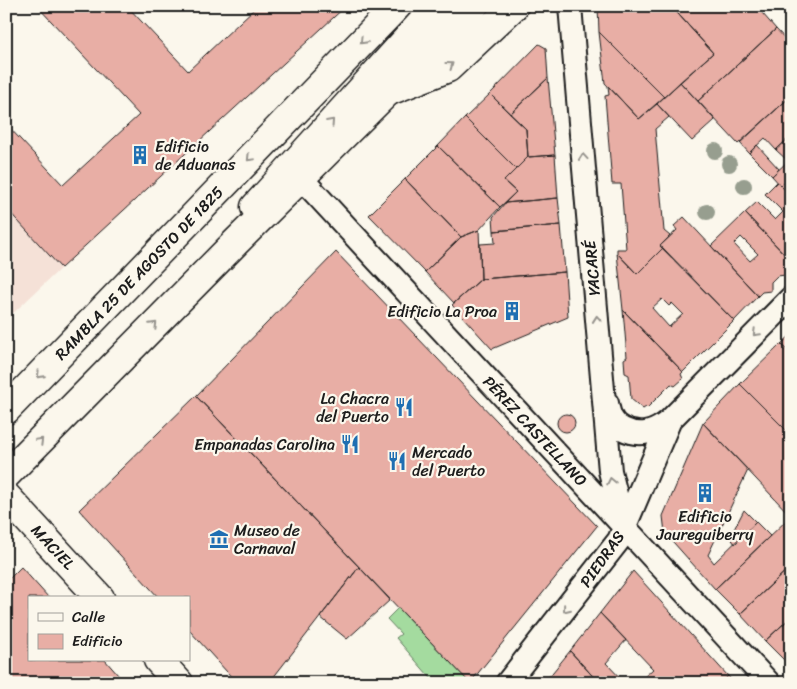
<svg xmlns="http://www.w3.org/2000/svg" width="797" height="689" font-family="Sriracha,sans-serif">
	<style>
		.built { fill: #f5e1d7 }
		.green { fill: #a4db9f; stroke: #607c5e }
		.building { fill: #e8aea5; stroke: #1c1c1c; fill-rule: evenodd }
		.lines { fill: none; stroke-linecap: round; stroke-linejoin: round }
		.pedestrian-casing { stroke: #1c1c1c; stroke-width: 26 }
		.minor-casing { stroke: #1c1c1c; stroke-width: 31 }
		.primary-casing { stroke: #1c1c1c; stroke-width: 31 }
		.pedestrian { stroke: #fbf7ec; stroke-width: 22 }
		.minor { stroke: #fbf7ec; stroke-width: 28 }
		.primary { stroke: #fbf7ec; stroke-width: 28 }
		.tree { fill: #979e8f }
		.oneway { stroke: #97948e }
		.labels { text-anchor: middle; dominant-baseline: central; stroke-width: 4.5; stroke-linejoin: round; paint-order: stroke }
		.poi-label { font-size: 16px; fill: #1c1c1c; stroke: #fbf7ec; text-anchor: start }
		.street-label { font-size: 16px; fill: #1c1c1c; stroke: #fbf7ec }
	</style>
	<rect width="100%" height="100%" fill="#fbf7ec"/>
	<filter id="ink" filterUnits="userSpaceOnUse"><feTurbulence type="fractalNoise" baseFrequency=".02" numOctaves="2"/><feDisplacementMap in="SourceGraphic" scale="10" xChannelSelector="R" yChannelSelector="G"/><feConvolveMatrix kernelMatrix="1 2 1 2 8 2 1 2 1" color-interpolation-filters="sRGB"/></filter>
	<g filter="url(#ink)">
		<path class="built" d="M6,208L61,268L6,320Z"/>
		<path class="green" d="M398,608L470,683H435L396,638L401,634L387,619Z"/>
		<path class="building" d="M37,6H127L188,71L257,6H346L61,268L6,208V124L63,185L139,115Z
			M598,6H671L713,53L664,97L599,32Z
			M671,6H756L776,29L698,101L680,82L713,53Z
			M776,29L791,45V96L738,144L698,101Z
			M599,32L664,97L639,119L605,83Z
			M539,44L546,48L548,78L510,114L490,94Z
			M548,78L555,155L528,157L526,129L510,114Z
			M680,82L715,120L692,141L657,104Z
			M608,86L639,119L657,104L669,117L655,129L664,231L670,236L660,246L663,248L637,274L617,253V249H626L621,184H612L605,96L609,95Z
			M490,94L526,129L528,157L516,169L465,118Z
			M791,96V136L776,150L765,138L749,153L740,143Z
			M465,118L516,169L504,181L516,192L500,207L438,146Z
			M791,136V176L781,186L772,176L788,161L776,150Z
			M757,145L779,169L772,176L749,153Z
			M438,146L500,207L479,230L461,237L405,179Z
			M555,155L558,198L505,203L516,192L504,181L528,157Z
			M791,176V196L781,186Z
			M405,179L461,237L425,272L369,215Z
			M777,182L791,196V261L745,213L757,202L775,220L783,212L765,194Z
			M558,198L561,225L494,231L493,217L505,203Z
			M745,213L791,261L787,266L786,275L777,276L771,282V291L762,292L758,296L711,246ZM741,237L758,254L750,261L734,244Z
			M684,217L758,296L734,321L660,246L677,230L674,226Z
			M561,225L565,272L481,279L480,244L495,243L494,231Z
			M479,230L481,279L454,303L425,272L461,237Z
			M663,248L734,321L683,372L623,310L617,253L637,274ZM662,299L669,306L672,303L683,314L669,327L652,308Z
			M336,252L597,526L470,683L196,396Z
			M565,272L568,317L492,349L452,305L481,279Z
			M623,310L683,372L681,374L683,379L675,386L671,384L647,408L646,407L643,409L631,399L629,375L625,373L624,359L627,357Z
			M791,335V353L781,344Z
			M781,344L791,353V435L740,384Z
			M740,384L791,435V516L703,423Z
			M196,396L359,567L269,683H237L189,630V598H159L79,510Z
			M557 423a9 9 0 1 1 18 0a9 9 0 1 1-18 0Z
			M703,423L748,470L708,555L714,563L756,522L770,536L715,589L665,533L663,516Z
			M744,510L756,522L735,544L730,537Z
			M791,516V566L740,614L715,589Z
			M791,566V617L765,641L740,614Z
			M21,567L49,598H29V660H105L125,683H6V582Z
			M359,567L390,600L347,639L320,617Z
			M633,571L728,676L721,683H647L643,678L653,669L600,613Z
			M600,613L626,640L606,663L625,683H599L570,651Z
			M791,617V667L765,641Z
			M570,651L599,683H544Z
			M728,676L735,683H721Z"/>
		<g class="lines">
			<g class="pedestrian-casing">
				<path id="pedestrian" d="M570,6L610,471L623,522
					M301,178L769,683
					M607,403C608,408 609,414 612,419C614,423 619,427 623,429C641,438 656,432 670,420
					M507,683L619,540L670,420L791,298"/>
			</g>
			<g class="minor-casing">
				<path id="minor" d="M389,91L448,68L514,6
					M255,207L437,6
					M6,496L100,598
					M158,660L179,683"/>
			</g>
			<g class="primary-casing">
				<path id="primary" d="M6,410L397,6
					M6,475L236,242L474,6"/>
			</g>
			<use href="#pedestrian" class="pedestrian"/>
			<use href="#minor" class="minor"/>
			<use href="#primary" class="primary"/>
		</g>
		<g class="tree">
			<circle cx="715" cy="151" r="8"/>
			<circle cx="729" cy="164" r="8"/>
			<circle cx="744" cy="186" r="8"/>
			<circle cx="707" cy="212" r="8"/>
		</g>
		<defs><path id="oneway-chevron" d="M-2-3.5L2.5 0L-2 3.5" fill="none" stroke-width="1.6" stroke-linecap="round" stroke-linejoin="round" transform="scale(1.25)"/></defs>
		<g class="oneway">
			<use href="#oneway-chevron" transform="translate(363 41) rotate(134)"/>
			<use href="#oneway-chevron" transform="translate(450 65) rotate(-36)"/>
			<use href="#oneway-chevron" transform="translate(331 122) rotate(-48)"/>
			<use href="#oneway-chevron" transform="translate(583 157) rotate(-95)"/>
			<use href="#oneway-chevron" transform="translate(250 158) rotate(134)"/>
			<use href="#oneway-chevron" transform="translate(597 319) rotate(-95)"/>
			<use href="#oneway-chevron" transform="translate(154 325) rotate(-45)"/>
			<use href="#oneway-chevron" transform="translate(756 333) rotate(135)"/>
			<use href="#oneway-chevron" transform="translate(40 375) rotate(134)"/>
			<use href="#oneway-chevron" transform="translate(40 441) rotate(-45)"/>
			<use href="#oneway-chevron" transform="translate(611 481) rotate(-102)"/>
			<use href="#oneway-chevron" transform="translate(566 609) rotate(129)"/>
		</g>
	</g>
	<defs>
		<g id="building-bare" transform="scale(1.5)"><path d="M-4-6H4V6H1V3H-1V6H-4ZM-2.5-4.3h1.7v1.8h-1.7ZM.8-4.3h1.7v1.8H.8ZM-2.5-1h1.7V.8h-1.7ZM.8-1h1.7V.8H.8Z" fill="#1f6fb2" stroke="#fbf7ec" stroke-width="2.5" paint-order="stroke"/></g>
		<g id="restaurant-bare" transform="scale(1.5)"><path d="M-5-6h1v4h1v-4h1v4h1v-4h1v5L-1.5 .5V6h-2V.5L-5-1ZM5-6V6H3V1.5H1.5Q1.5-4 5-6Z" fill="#1f6fb2" stroke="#fbf7ec" stroke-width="2.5" paint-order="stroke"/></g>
		<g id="museum-bare" transform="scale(1.5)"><path d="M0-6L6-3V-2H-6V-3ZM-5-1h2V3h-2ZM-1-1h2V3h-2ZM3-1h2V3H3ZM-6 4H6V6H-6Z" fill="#1f6fb2" stroke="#fbf7ec" stroke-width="2.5" paint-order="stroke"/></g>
	</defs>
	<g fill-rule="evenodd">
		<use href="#building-bare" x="140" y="155"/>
		<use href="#building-bare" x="512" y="311"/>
		<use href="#restaurant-bare" x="404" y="407"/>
		<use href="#restaurant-bare" x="350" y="444"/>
		<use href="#restaurant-bare" x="397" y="461"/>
		<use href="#building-bare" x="705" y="493"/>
		<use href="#museum-bare" x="219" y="539"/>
	</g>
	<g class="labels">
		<g class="poi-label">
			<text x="155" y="146">Edificio<tspan x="155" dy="18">de Aduanas</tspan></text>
			<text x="497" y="311" text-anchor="end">Edificio La Proa</text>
			<text x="389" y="398" text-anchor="end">La Chacra<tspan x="389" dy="18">del Puerto</tspan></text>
			<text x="335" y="444" text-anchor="end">Empanadas Carolina</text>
			<text x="412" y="452">Mercado<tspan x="412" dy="18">del Puerto</tspan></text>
			<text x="705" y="516" text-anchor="middle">Edificio<tspan x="705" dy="18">Jaureguiberry</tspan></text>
			<text x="234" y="530">Museo de<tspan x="234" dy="18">Carnaval</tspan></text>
		</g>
		<g class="street-label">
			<text transform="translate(592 268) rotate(-95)">YACARÉ</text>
			<text transform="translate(139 273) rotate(-46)">RAMBLA 25 DE AGOSTO DE 1825</text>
			<text transform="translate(535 431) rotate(47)">PÉREZ CASTELLANO</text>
			<text transform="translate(53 547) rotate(47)">MACIEL</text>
			<text transform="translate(602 559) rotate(-55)">PIEDRAS</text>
		</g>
	</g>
	<rect width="797" height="689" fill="none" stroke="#fbf7ec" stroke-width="25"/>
	<rect x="12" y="12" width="772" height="664" fill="none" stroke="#1c1c1c" stroke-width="2" filter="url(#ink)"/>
	<rect x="28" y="596" width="162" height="65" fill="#fbf7ec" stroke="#a29f99"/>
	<rect x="38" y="613" width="25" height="8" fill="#fbf7ec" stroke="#a29f99"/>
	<text x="72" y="622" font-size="15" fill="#1c1c1c">Calle</text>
	<rect x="38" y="634" width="25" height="15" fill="#e8aea5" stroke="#a29f99"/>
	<text x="72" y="646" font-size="15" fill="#1c1c1c">Edificio</text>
</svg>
